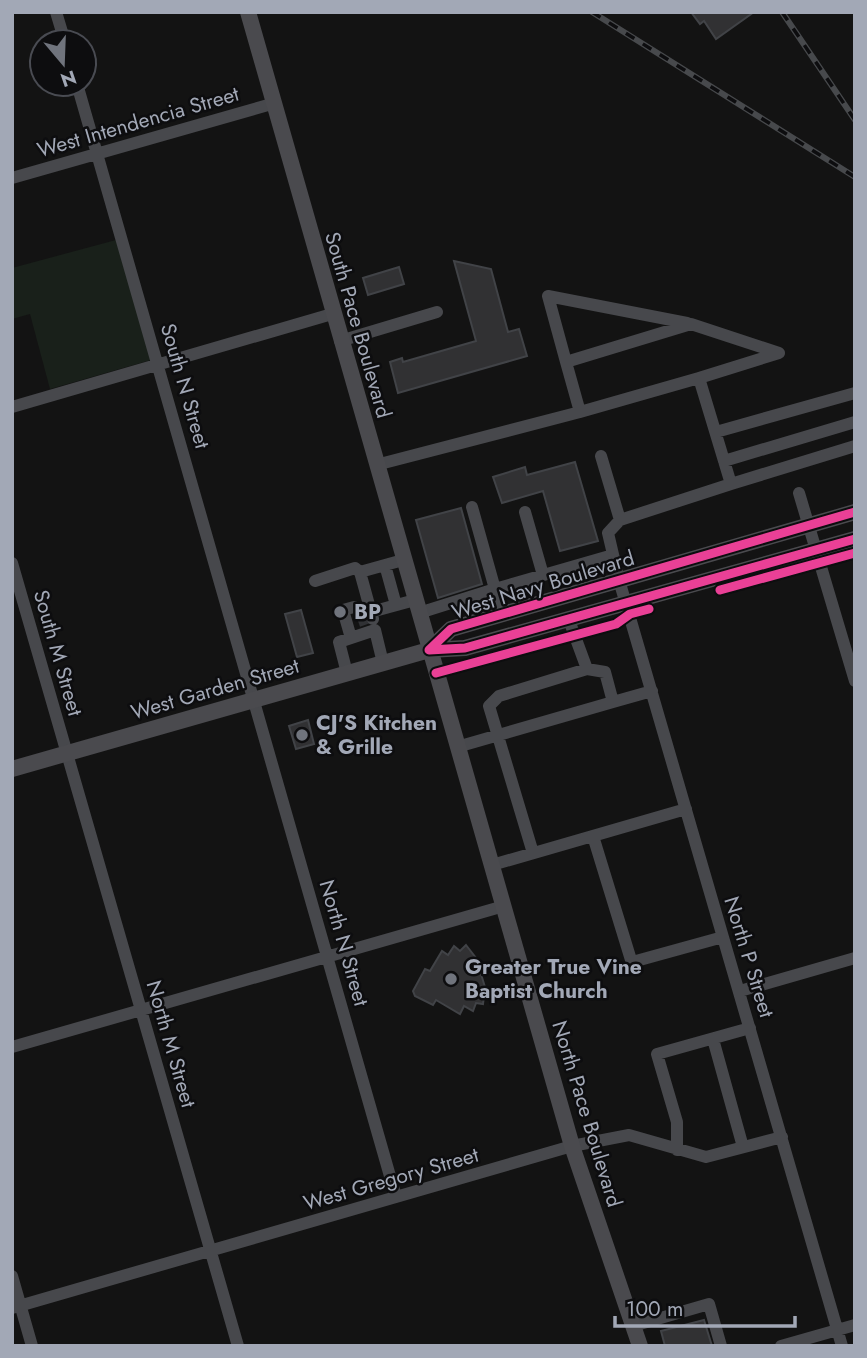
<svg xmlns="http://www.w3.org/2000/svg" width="867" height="1358" font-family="Jost,sans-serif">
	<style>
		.grass { fill: #19201a }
		.building { fill: #313133; stroke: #414347; stroke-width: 2 }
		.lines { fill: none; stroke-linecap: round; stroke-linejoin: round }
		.minor-tunnel { stroke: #303134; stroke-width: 12; stroke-dasharray: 12 6; stroke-linecap: butt }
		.minor { stroke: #47484c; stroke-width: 12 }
		.major { stroke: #4a4a4e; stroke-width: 16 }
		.rail-casing { stroke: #47494c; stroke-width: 6 }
		.rail { stroke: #0d0d0f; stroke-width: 3.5; stroke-dasharray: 10; stroke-linecap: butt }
		.cycleway-casing { stroke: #0d0d0f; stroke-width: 13 }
		.cycleway { stroke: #ea4096; stroke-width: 9 }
		.poi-dot { fill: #70747d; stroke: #0d0d0f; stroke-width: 2.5 }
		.labels { text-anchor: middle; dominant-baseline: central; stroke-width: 5; stroke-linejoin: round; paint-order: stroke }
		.street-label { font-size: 21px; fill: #a2a8b6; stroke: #0d0d0f }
		.poi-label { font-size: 21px; font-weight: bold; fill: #a2a8b6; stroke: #0d0d0f; text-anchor: start }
	</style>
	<rect width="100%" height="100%" fill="#131313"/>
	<path class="grass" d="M116,240L151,360L50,389L30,314L12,319V268Z"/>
	<path class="building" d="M691,12H754L716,39L704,21L700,24Z
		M454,261L491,269L508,332L519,329L527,356L398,393L390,362L402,358L403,362L476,341Z
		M399,267L404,284L368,295L363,278Z
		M575,462L598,541L560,551L543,491L502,503L493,477L525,467L527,475Z
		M461,508L482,584L438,598L416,520Z
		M301,610L313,653L297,657L285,614Z
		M308,720L314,744L296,749L289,726Z
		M466,945L476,958L485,987L483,1004L476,1003L473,1011L464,1006L460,1014L436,1000L433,1005L415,996L413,991L425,969L430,971L442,951L448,955L454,946L460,951Z
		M704,1320L712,1346H665L661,1331Z"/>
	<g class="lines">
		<path class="minor-tunnel" d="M358,621L369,617"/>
		<path class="minor" d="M56,12L65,42
			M77,84L396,1197
			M12,178L275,103
			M340,341L437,312
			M566,362L548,296L687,323
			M699,378L580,412L566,362L691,324L779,353L699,378L731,484L620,520L608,533L619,580L842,1346
			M12,407L332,314
			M716,432L855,393
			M601,456L620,520
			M724,461L855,422
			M376,465L580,412
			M731,484L855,446
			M799,493L855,681
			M525,512L543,575
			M12,563L238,1346
			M385,565L396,605
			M315,581L355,568L360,572
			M371,612L360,572L403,560
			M419,613L495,589L472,507
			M502,614L495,589L613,555
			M373,619L371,612L415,600
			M569,620L587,669
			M351,638L343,610L354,607
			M347,673L339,642L375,630L383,663
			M457,747L613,702
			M593,836L631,960L636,961L723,937
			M533,853L489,706L499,696L587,669L605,672L613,702L652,691
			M492,865L686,809
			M740,991L855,958
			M713,1039L743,1147
			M12,1047L504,906
			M677,1150V1122L657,1054L750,1028
			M12,1276L32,1346
			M12,1308L572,1146L629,1135L706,1157L782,1137
			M633,1326L709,1304L721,1346
			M781,1346L855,1325"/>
		<path class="major" d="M248,12L572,1146L640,1346
			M429,650L451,629L855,512
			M12,769L429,650L465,648L855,539"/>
		<g class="rail-casing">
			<path id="rail" d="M592,12L855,177
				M782,12L855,120"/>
		</g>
		<use href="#rail" class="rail"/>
		<g class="cycleway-casing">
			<path id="cycleway" d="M720,590L855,553
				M429,650L451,629L855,512
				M429,650L465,648L855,539
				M436,673L616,624L630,614L649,609"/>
		</g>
		<use href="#cycleway" class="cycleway"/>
	</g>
	<g class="poi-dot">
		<circle cx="340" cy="612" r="7"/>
		<circle cx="302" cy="735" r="7"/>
		<circle cx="451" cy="979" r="7"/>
	</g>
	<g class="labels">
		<g class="street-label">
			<text transform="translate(138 122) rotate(-16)">West Intendencia Street</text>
			<text transform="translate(358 325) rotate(74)">South Pace Boulevard</text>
			<text transform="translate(185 386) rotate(74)">South N Street</text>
			<text transform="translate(543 585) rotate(-17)">West Navy Boulevard</text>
			<text transform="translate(58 653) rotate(74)">South M Street</text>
			<text transform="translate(215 689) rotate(-16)">West Garden Street</text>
			<text transform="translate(344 943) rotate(74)">North N Street</text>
			<text transform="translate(749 957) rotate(73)">North P Street</text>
			<text transform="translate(171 1044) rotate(74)">North M Street</text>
			<text transform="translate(587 1114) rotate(73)">North Pace Boulevard</text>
			<text transform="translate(391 1179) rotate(-16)">West Gregory Street</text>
		</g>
		<g class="poi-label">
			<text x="354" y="612">BP</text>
			<text x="316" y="723">CJ'S Kitchen<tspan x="316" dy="24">&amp; Grille</tspan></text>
			<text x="465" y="967">Greater True Vine<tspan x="465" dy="24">Baptist Church</tspan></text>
		</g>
	</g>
	<rect width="867" height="1358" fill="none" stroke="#a2a8b6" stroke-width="28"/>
	<g transform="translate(63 63) rotate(161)"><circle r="33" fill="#0d0d0f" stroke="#494b52" stroke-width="2"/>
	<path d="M0-5L12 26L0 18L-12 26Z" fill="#70747d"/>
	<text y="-10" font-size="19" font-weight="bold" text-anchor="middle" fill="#a2a8b6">N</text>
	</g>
	<path d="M615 1316v10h180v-10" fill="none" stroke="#a2a8b6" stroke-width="3.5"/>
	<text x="626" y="1316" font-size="21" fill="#a2a8b6" stroke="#0d0d0f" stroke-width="5" paint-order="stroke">100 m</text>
</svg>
